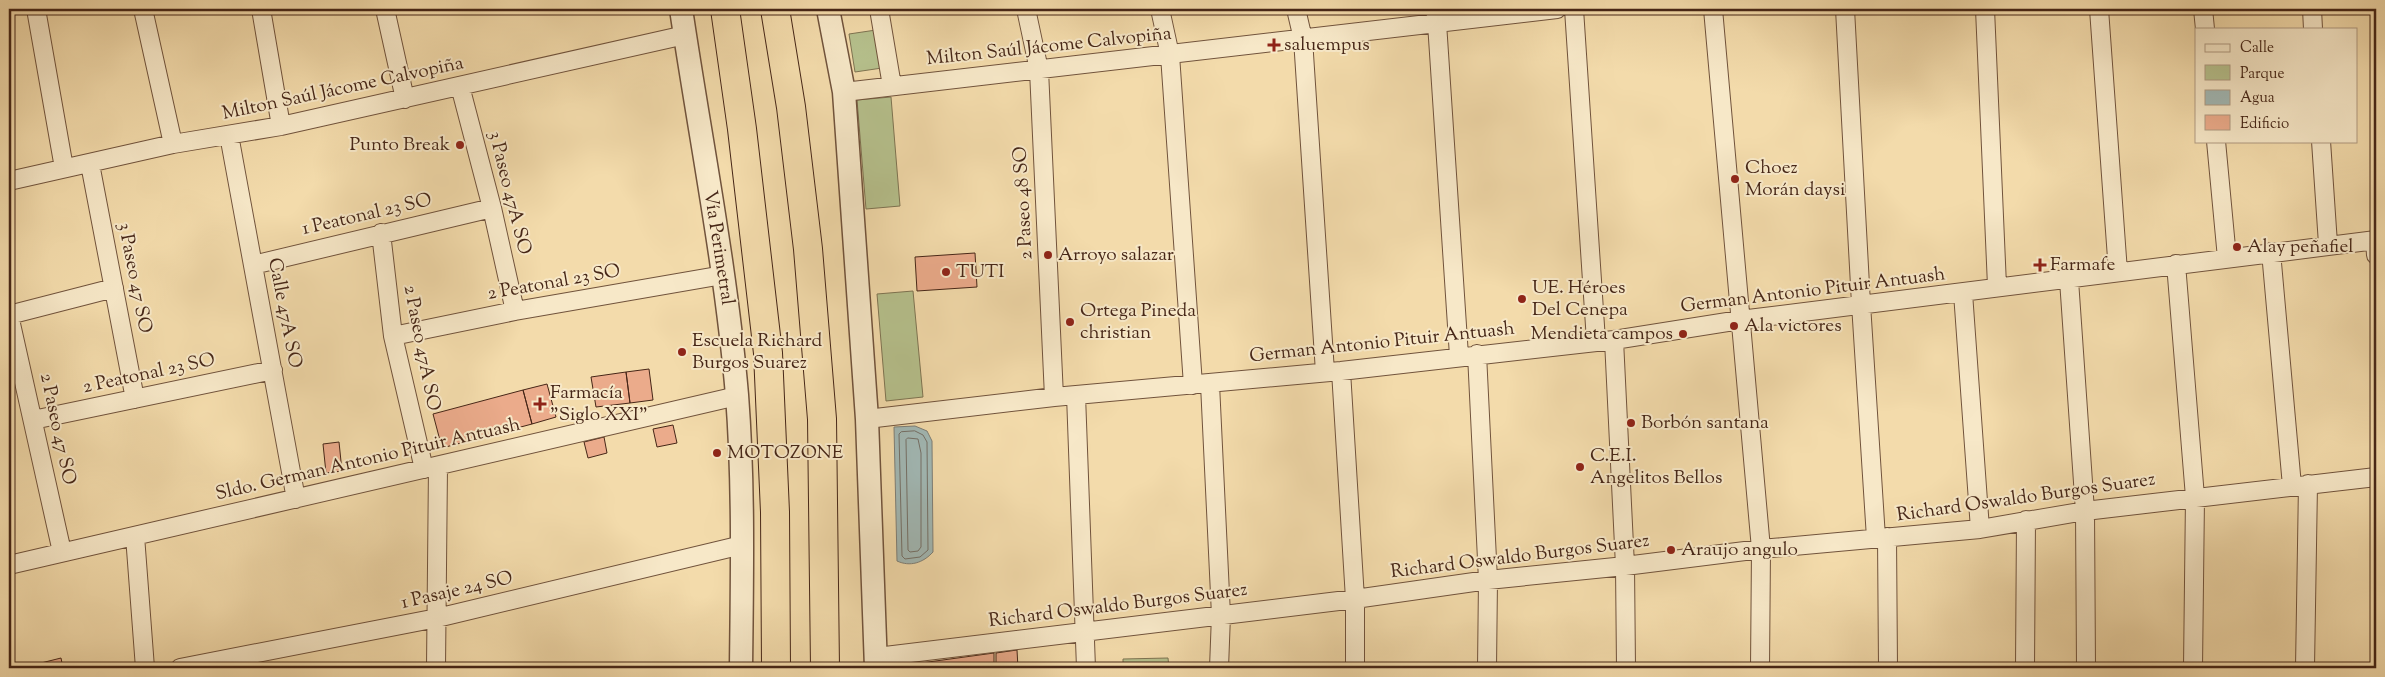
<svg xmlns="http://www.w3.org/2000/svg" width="2385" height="677" font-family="'Sorts Mill Goudy',serif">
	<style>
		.green { fill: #b6c18d; stroke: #7e7452 }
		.water { fill: #a1b8b5; stroke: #7d7e76 }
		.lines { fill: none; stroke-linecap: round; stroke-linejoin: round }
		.shore { stroke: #746f66; stroke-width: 1 }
		.building { fill: #ebab8b; stroke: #462617 }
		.minor-casing { stroke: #71533c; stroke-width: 20 }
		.tertiary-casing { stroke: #71533c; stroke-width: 25 }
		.trunk-casing { stroke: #462617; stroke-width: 30 }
		.minor { stroke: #f7e8c8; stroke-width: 18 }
		.tertiary { stroke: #f7e8c8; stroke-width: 22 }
		.trunk { stroke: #f3dbab; stroke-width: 28 }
		.poi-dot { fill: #8f2418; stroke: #f7e8c8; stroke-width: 2 }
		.labels { text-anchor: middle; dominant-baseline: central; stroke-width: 4; stroke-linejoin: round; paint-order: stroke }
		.poi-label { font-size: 19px; fill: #462617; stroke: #f7e8c8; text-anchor: start }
		.street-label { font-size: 19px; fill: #462617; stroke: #f7e8c8 }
	</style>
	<rect width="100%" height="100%" fill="#f3dbab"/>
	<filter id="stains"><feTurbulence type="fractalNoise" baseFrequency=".004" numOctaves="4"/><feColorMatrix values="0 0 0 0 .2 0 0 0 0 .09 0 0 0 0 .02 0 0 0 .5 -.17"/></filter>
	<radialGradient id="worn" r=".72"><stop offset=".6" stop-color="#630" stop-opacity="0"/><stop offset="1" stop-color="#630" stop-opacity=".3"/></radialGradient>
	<path class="green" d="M876,30L882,68L855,72L849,34Z
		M891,97L900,206L866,209L857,100Z
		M913,291L923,397L886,401L877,294Z
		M1168,658L1169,668H1123V659Z"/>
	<path class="water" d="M915,426L927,431L932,441L933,552C923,563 910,567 897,561L894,427Z"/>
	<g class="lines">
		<path class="shore" d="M915,431L923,435L927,442L928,550L920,557L905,559L902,556L899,434L901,432Z
			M908,438L918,439L921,453V547L918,551L910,552L908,550L906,440Z"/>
	</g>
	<path class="building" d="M975,253L977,287L917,291L915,257Z
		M649,369L653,400L630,403L626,372Z
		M626,372L630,403L596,407L591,377Z
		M547,384L556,417L532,424L523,390Z
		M523,390L532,424L442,448L433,414Z
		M673,425L677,443L657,447L653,429Z
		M604,437L607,453L588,458L584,442Z
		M339,442L342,471L326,473L323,444Z
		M1017,650L1018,668H996V653Z
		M994,653V668H896L899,666Z
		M61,658L63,668H21Z"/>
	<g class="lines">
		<g class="minor-casing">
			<path id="minor" d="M36,9L64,168
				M143,9L173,144
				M261,9L281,126
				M385,9L405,99
				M879,9L892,86
				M1026,9L1039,70L1054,397
				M1160,9L1170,55L1193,385
				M1296,9L1303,39L1325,372
				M1435,9L1437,23L1459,356
				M1574,9L1596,341
				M1713,9L1761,549L1760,668
				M1845,9L1861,304L1876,538
				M1985,9L1997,286
				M2099,9L2118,272
				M2203,9L2205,29
				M2312,9L2313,29
				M460,86L492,208L515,311
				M844,92L1557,9
				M229,135L296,499
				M2216,141L2227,258
				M2321,141L2328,244
				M90,164L135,399
				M9,181L173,144L281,126L685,35
				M381,233L393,336L424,469
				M2375,240L2376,255
				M2271,252L2292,486
				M2176,264L2195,497L2193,668
				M253,265L492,208
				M2069,280L2085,511L2086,668
				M1963,293L1980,529
				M9,315L62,552
				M9,315L114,288
				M393,336L515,311L723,275
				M1614,340L1625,566L1626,668
				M1477,354L1488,580L1487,668
				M1341,371L1355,599V668
				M1210,384L1221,615L1219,668
				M1076,395L1086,668
				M867,419L1054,397L1341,371L1614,340L1740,320L2376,240
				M33,420L273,370
				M135,536L145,668
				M1887,537L1888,668
				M9,565L737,396
				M877,657L1355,599L1488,580L1625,566L1761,549L1980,529L2085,511L2376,477
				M180,668L437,618L742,545
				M436,668L438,466
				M2025,668L2026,520
				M2305,668L2308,484"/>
		</g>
		<g class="tertiary-casing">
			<path id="tertiary" d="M681,9C700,137 726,266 737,395C744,486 742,578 741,668
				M828,9L844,92L867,419L876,668"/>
		</g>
		<g class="trunk-casing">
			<path id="trunk" d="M725,9L742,129L768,353L775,512L776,668
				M775,9L791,107L808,249L822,419L825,668"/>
		</g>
		<use href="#minor" class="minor"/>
		<use href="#tertiary" class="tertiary"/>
		<use href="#trunk" class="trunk"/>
	</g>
	<g class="poi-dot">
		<path d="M1271.5 37.5h5v5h5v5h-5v5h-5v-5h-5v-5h5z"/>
		<circle cx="460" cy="145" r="5"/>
		<circle cx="1735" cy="179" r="5"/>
		<circle cx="2237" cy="247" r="5"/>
		<circle cx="1048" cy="255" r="5"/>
		<path d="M2037.5 257.5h5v5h5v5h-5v5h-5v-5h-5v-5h5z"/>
		<circle cx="946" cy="272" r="5"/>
		<circle cx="1522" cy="299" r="5"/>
		<circle cx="1070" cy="322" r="5"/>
		<circle cx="1734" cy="326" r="5"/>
		<circle cx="1683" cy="334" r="5"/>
		<circle cx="682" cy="352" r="5"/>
		<path d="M537.5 396.5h5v5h5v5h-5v5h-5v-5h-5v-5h5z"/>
		<circle cx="1631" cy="423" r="5"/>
		<circle cx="717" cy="453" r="5"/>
		<circle cx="1580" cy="467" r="5"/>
		<circle cx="1671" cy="550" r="5"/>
	</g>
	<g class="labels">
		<g class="poi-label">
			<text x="1284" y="45">saluempus</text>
			<text x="450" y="145" text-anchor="end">Punto Break</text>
			<text x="1745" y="168">Choez<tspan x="1745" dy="22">Morán daysi</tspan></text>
			<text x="2247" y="247">Alay peñafiel</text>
			<text x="1058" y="255">Arroyo salazar</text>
			<text x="2050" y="265">Farmafe</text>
			<text x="956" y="272">TUTI</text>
			<text x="1532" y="288">UE. Héroes<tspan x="1532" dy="22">Del Cenepa</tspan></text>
			<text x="1080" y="311">Ortega Pineda<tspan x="1080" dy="22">christian</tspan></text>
			<text x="1744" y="326">Ala victores</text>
			<text x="1673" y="334" text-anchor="end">Mendieta campos</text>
			<text x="692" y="341">Escuela Richard<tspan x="692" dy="22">Burgos Suarez</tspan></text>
			<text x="550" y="393">Farmacía<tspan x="550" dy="22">"Siglo XXI"</tspan></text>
			<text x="1641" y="423">Borbón santana</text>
			<text x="727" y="453">MOTOZONE</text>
			<text x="1590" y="456">C.E.I.<tspan x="1590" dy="22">Angelitos Bellos</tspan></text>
			<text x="1681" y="550">Araujo angulo</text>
		</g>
		<g class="street-label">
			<text transform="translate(1049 47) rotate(-6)">Milton Saúl Jácome Calvopiña</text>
			<text transform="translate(343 89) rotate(-12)">Milton Saúl Jácome Calvopiña</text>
			<text transform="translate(509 193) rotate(76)">3 Paseo 47A SO</text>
			<text transform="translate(1024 203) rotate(-93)">2 Paseo 48 SO</text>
			<text transform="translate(367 215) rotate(-13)">1 Peatonal 23 SO</text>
			<text transform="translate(718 248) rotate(81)">Vía Perimetral</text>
			<text transform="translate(134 278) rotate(79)">3 Paseo 47 SO</text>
			<text transform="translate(554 283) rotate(-10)">2 Peatonal 23 SO</text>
			<text transform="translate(1813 291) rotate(-7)">German Antonio Pituir Antuash</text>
			<text transform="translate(284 313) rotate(79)">Calle 47A SO</text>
			<text transform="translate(1382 343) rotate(-6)">German Antonio Pituir Antuash</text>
			<text transform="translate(421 348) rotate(79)">2 Paseo 47A SO</text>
			<text transform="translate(149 374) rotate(-12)">2 Peatonal 23 SO</text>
			<text transform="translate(57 429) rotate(78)">2 Paseo 47 SO</text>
			<text transform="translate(368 460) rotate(-13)">Sldo. German Antonio Pituir Antuash</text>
			<text transform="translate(2026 498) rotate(-8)">Richard Oswaldo Burgos Suarez</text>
			<text transform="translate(1520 557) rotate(-7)">Richard Oswaldo Burgos Suarez</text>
			<text transform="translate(457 591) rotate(-13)">1 Pasaje 24 SO</text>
			<text transform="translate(1118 606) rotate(-7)">Richard Oswaldo Burgos Suarez</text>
		</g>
	</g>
	<rect width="2385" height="677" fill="none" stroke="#f3dbab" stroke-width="30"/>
	<rect x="10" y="10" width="2365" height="657" fill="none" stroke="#462617" stroke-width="2.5"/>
	<rect x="15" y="15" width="2355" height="647" fill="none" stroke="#462617"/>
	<rect x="2195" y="28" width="162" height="115" fill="#f7e8c8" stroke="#b09a81"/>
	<rect x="2205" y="44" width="25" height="8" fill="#f7e8c8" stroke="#b09a81"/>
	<text x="2240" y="52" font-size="15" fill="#462617">Calle</text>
	<rect x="2205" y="65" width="25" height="15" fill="#b6c18d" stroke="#b09a81"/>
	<text x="2240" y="78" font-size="15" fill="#462617">Parque</text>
	<rect x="2205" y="90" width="25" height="15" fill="#a1b8b5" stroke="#b09a81"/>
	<text x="2240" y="102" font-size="15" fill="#462617">Agua</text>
	<rect x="2205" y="115" width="25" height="15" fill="#ebab8b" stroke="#b09a81"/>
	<text x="2240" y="128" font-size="15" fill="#462617">Edificio</text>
	<rect width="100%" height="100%" filter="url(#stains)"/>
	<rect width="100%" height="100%" fill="url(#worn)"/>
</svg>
